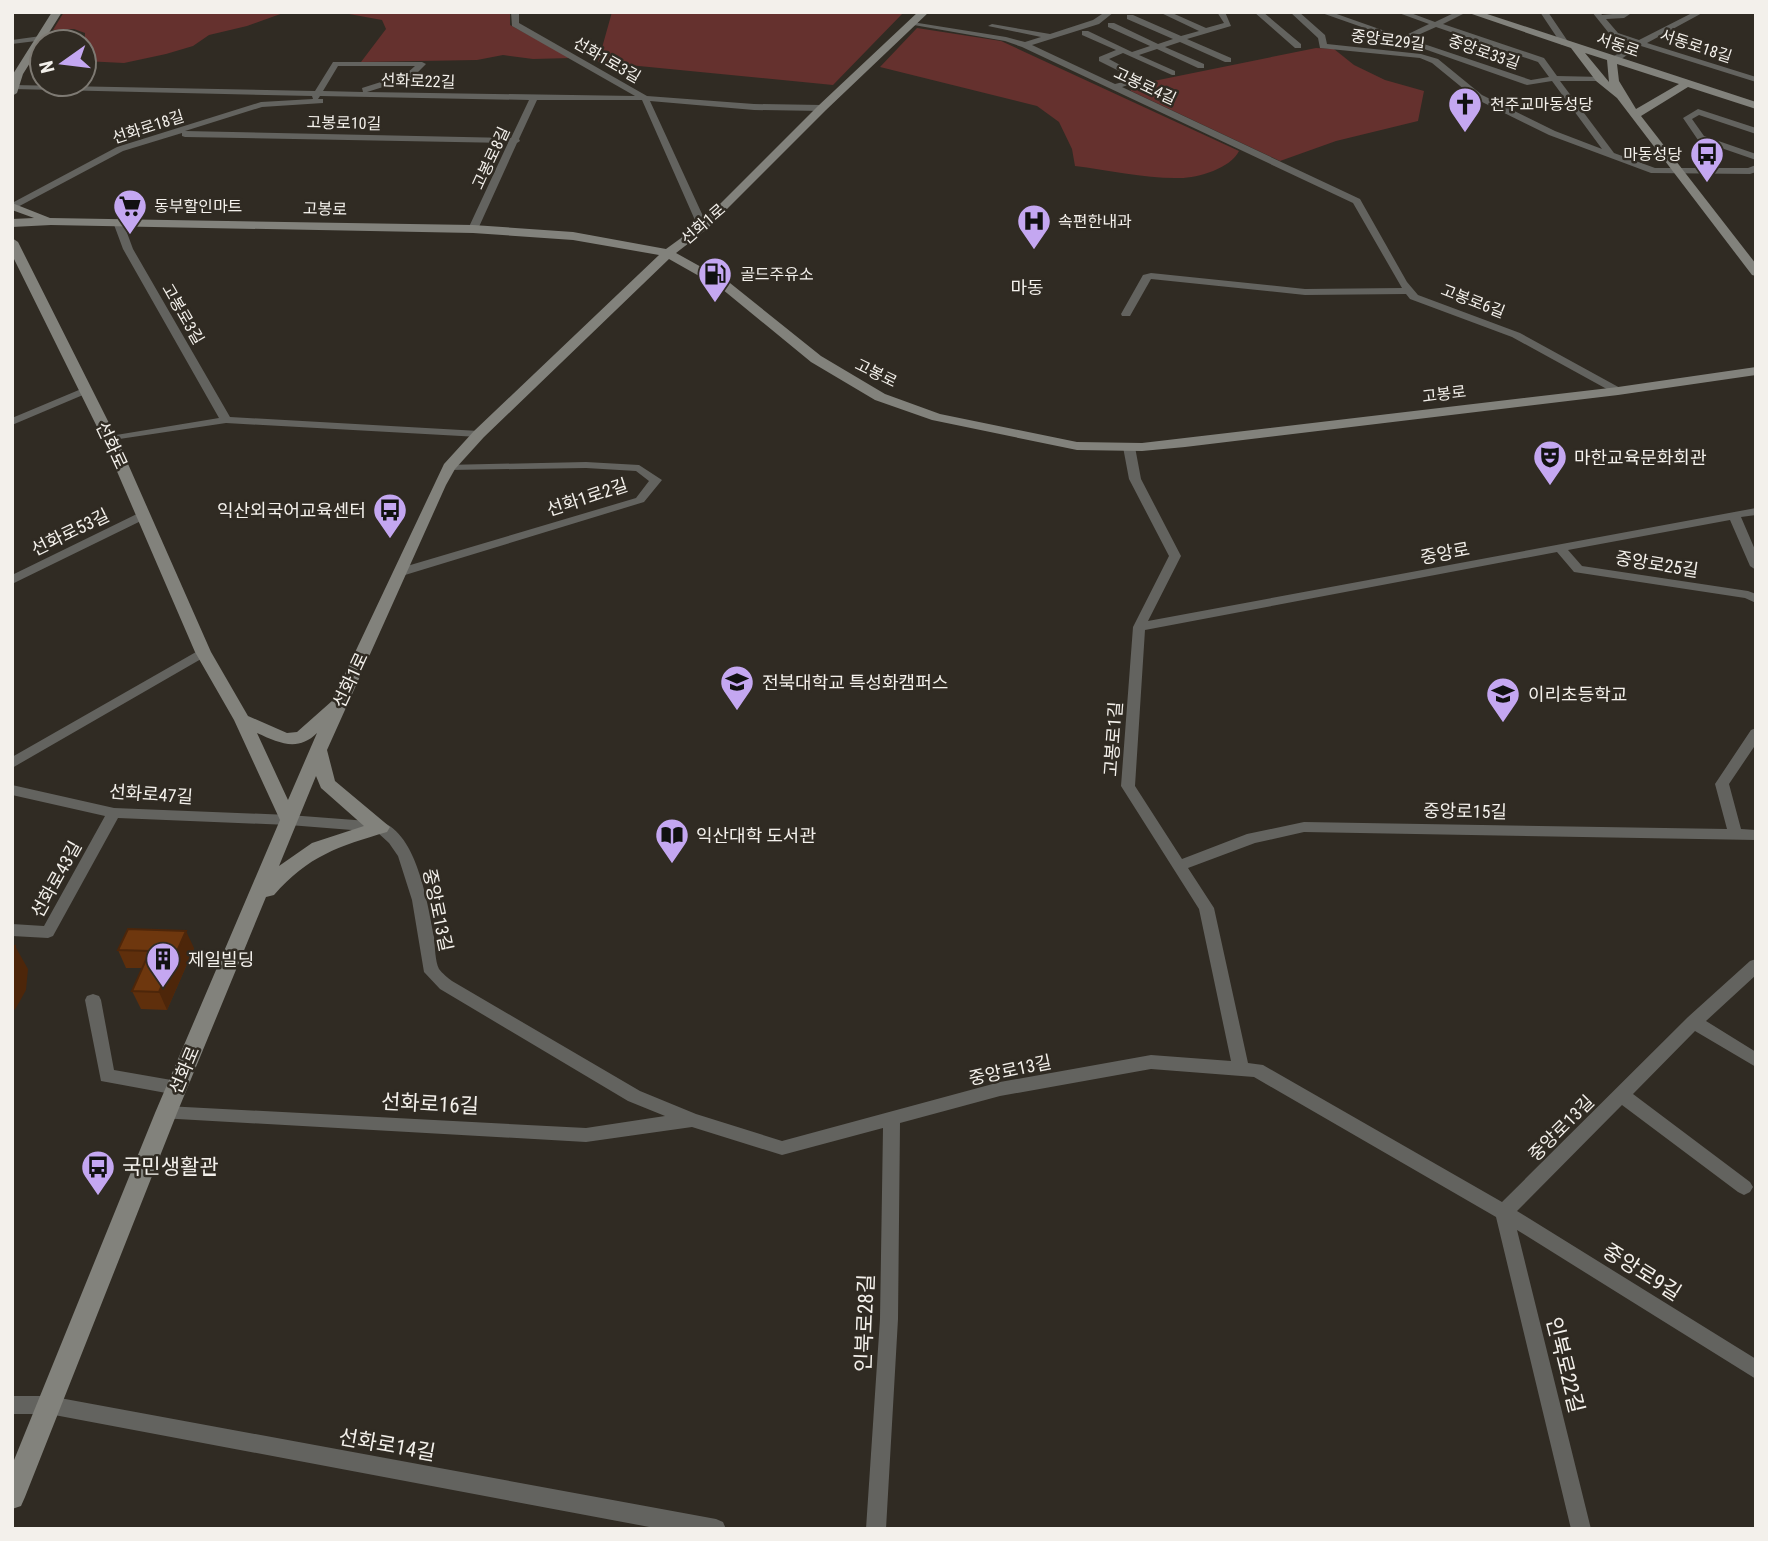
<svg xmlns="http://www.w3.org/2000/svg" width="1768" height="1541" font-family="'Roboto Condensed','Noto Sans KR',sans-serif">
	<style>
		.green { fill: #65312e }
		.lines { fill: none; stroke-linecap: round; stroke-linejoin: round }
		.street { fill: #63635f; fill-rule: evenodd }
		.secondary { fill: #82827c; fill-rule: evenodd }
		.wall { fill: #5f2f0c }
		.shaded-wall { fill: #4d260a }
		.building { fill: #6e370e; stroke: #4d260a; stroke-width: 2 }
		.labels { text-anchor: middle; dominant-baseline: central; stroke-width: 5; stroke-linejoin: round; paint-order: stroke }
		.far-street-label { font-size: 16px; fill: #f3f0eb; stroke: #302b23 }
		.far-poi-label { font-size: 16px; fill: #f3f0eb; stroke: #302b23; text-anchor: start }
		.far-quarter-label { font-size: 18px; fill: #f3f0eb; stroke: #302b23 }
		.street-label { font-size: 18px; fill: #f3f0eb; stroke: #302b23 }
		.poi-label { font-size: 18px; fill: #f3f0eb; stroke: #302b23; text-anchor: start }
		.near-street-label { font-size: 21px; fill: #f3f0eb; stroke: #302b23 }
		.near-poi-label { font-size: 21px; fill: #f3f0eb; stroke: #302b23; text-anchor: start }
	</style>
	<rect width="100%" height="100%" fill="#302b23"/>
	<path class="green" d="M64,12H286L247,26L209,35L193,46L166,54L124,63L84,61L85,33L74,29L53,30Z
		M338,12H510V25L571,58L533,59L503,55L477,60L361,62L386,29L382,20Z
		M612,12L903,13L833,85L598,62Z
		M917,28L1001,41L1239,151C1231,168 1198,178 1180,178C1149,179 1107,170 1075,166L1072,149L1059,122L1037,106L880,67Z
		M1316,48L1334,49L1354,65L1385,80L1424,91L1418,121L1336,141L1280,161L1131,91L1129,86Z"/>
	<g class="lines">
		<path class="street" d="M511,12H519V23L647,96L754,104L822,105L826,108L822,111L754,110L650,101L708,227L703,230L698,227L642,100H537L519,139L520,141L517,143L478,229L473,232L468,229L508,143L185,137L182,136V133L123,151L12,210V203L117,147L261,102L313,99L312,96L13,89V85L315,91L333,62H422L426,64L412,78L367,92L635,96L512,26ZM338,66H415L406,74L362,88L363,92L323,91ZM320,96L529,100L511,138L185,131L262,107L323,103V99H318Z
			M1105,12H1114L1099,24L1032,45L1115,84L1135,79L1099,61V57L1116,50L1082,35V31H1088L1132,52L1150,46L1108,27V23H1114L1158,44L1173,39L1127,19V15H1133L1181,36L1199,31L1159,12H1170L1206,28L1224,23L1217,12H1225L1231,26L1187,39L1231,58V62H1225L1180,42L1165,47L1204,64V68H1198L1157,49L1139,55L1175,71V75H1172L1123,53L1109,59L1146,79L1122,87L1360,199L1407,282L1418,295L1520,333L1622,389V393H1614L1512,337L1410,299L1406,294L1305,295L1151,279L1130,316H1122L1121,314L1143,275L1151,273L1305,289L1402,288L1353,203L1022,47L1005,41L908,24L912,22L1006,37L1025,42L1041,37L988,26L992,24L1050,34L1093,20Z
			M1254,12H1263L1301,44V48H1295Z
			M1290,12H1299L1325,35L1327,44L1421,54L1438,59L1482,95L1555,131L1602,149L1552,81L1527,85L1319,12H1331L1402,37L1429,24L1396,12H1408L1435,22L1456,12H1467L1443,24L1544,58L1557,76L1603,77V81H1560L1614,153L1655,168H1748L1756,165V172L1750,174L1651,173L1549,135L1476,99L1432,63L1420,58L1320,48L1318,38ZM1436,27L1538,62L1549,77L1531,80L1409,39Z
			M1540,12H1548L1569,43L1568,45H1562Z
			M1592,12H1600L1602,15L1633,12L1624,18L1606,19L1618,33L1639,40L1694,12H1704L1647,43L1756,77V82L1641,46L1615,63H1609V59L1634,44L1612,37Z
			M41,36L45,38L44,40L12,44V40Z
			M1698,109L1756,128V134L1699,115L1692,119L1704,136L1756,154V160L1698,140L1683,118Z
			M118,219L123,222L133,249L230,417L479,431L485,434L479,437L226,423L106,441L104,439L110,436L219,418L123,249L113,222Z
			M86,387L91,390L90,392L12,425V418Z
			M1129,444L1135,447L1141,479L1181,556L1148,621L1756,508V515L1741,517L1756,552V570L1750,566L1730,520L1568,550L1582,566L1748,591L1756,594V603L1745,598L1574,572L1557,552L1145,630L1135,786L1182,859L1247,834L1304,822L1727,829L1715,784L1751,730L1756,728V744L1729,784L1741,829L1756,830V840L1304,832L1255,843L1188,868L1214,908L1248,1063L1263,1065L1502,1202L1688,1017L1750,961L1756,959V975L1706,1021L1756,1052V1067L1695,1031L1633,1094L1750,1182L1753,1187L1750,1192L1744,1195L1738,1192L1622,1105L1517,1211L1756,1359V1379L1517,1230L1591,1529H1571L1496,1217L1254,1077L1151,1069L1000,1096L900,1123L898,1319L886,1529H866L880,1319L883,1128L782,1155L692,1127L586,1142L160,1118L158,1113L160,1108L166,1106L586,1128L665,1116L628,1101L440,989L424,972L412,900L398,856L389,843L377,832L289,825L118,818L53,936L48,938L12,936V924L44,926L105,816L12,795V785L114,808L289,815L381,822C417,833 428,905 434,937C435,946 435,961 439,969C442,973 448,978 452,981L640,1091L696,1114L782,1141L1000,1082L1151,1055L1231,1061L1199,909L1121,786L1133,627L1169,556L1129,479L1123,447Z
			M586,462L639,465L662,480L644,502L405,575L401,576L395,572L397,569L636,498L649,481L636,471L586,468L449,470L445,469V465Z
			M143,511L149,515L147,518L12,584V575Z
			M203,648L209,652L208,655L12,768V757Z
			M93,994L99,996L101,1000L114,1070L177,1081L183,1083L185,1088L183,1093L177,1095L101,1081L85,1000L87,996Z
			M12,1396H49L716,1519L723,1522L726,1529H660L49,1414H12Z"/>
		<path class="secondary" d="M52,12H62L23,74L17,93L12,96L13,74Z
			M918,12H929L826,110L707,229L676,253L730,283L821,356L885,394L940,414L1077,442L1142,443L1618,387L1756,367V375L1618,395L1185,447L1142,451L1077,450L932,420L875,400L811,362L722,289L669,259L484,437L455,469L446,485L327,750L335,781L390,827L387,832C339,846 308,856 274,895L266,897L177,1113L25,1497L21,1506L12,1509V1465L155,1113L280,820L234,720L195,652L103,439L12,255V238L18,242L117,439L211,652L248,716L287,733L297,732L332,701L444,464L474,431L659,255L573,240L473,233L51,225L12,227V219L34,218L12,210V203L50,218L473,225L573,232L666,249L699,225L818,106ZM257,733C279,743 298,752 317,733L288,800ZM316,776L321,788L364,826L312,843L279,866Z
			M1466,12H1481L1756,102V109L1688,87L1641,116L1756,264V276L1752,275L1617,98L1596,81L1571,48ZM1585,53L1607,60L1609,82ZM1617,64L1679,84L1636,109L1619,81Z"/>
	</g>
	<path class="wall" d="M194,948L167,1010L141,1009L132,991L143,968H126L118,950Z"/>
	<path class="shaded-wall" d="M186,931L194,948L167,1010L159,992Z
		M15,946L28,969L26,990L16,1008L12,1012V967Z"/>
	<path class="building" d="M128,929L186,931L159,992L132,991L150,951L118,950Z
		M15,946L13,967H12V947Z"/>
	<defs>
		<g id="church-pin" transform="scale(1.75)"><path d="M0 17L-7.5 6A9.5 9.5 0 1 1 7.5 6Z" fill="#c4a7f1" stroke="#302b23"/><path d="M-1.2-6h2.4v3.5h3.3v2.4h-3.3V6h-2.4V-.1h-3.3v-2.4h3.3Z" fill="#111"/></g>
		<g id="bus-pin" transform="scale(1.75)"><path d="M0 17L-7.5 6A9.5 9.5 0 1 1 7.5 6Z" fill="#c4a7f1" stroke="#302b23"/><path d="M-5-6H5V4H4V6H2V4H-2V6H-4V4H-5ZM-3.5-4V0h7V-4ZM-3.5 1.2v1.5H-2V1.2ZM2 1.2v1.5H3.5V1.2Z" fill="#111"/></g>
		<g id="supermarket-pin" transform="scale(1.75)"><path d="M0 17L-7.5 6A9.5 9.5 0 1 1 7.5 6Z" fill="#c4a7f1" stroke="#302b23"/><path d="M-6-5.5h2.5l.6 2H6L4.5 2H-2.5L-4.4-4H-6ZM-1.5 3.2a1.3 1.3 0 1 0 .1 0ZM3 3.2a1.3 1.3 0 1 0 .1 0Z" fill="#111"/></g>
		<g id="hospital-pin" transform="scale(1.75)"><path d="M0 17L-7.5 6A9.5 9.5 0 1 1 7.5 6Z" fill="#c4a7f1" stroke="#302b23"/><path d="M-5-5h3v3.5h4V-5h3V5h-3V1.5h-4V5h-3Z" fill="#111"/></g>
		<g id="fuel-pin" transform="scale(1.75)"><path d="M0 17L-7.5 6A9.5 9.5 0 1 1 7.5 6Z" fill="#c4a7f1" stroke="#302b23"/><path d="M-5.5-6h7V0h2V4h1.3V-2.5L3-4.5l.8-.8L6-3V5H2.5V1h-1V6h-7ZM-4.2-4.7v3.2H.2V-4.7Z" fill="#111"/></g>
		<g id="theatre-pin" transform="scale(1.75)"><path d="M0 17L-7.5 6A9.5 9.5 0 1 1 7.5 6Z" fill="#c4a7f1" stroke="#302b23"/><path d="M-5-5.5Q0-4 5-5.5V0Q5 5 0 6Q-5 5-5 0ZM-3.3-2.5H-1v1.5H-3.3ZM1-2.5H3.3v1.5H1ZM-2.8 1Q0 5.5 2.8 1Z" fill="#111"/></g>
		<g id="university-pin" transform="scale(1.75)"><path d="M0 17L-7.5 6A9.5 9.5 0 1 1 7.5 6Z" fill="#c4a7f1" stroke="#302b23"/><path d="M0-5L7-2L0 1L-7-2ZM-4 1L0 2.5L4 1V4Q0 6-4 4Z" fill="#111"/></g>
		<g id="school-pin" transform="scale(1.75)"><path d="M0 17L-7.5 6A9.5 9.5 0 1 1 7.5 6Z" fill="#c4a7f1" stroke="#302b23"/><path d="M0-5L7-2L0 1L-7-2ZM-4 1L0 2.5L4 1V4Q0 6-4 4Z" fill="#111"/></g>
		<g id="library-pin" transform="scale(1.75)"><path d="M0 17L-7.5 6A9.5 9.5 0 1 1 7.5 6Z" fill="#c4a7f1" stroke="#302b23"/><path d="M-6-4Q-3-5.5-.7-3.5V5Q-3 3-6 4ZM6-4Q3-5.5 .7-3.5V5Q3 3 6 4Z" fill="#111"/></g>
		<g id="building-pin" transform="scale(1.75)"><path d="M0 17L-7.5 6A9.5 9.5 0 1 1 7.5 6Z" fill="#c4a7f1" stroke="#302b23"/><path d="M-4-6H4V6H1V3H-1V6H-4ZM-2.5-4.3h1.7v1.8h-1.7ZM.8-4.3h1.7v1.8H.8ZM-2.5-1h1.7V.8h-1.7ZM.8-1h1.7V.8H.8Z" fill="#111"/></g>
	</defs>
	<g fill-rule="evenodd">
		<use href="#church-pin" x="1465" y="104"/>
		<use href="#bus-pin" x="1707" y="154"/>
		<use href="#supermarket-pin" x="130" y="206"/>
		<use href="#hospital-pin" x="1034" y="221"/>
		<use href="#fuel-pin" x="715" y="274"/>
		<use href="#theatre-pin" x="1550" y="457"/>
		<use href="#bus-pin" x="390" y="510"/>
		<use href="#university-pin" x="737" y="682"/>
		<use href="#school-pin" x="1503" y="694"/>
		<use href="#library-pin" x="672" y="835"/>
		<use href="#building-pin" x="163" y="959"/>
		<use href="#bus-pin" x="98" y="1167"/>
	</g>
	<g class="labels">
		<g class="far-street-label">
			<text transform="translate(1388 40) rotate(7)">중앙로29길</text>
			<text transform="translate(1618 45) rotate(19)">서동로</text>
			<text transform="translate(1696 46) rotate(18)">서동로18길</text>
			<text transform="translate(1484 52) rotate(19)">중앙로33길</text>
			<text transform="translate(607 60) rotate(30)">선화1로3길</text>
			<text transform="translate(418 81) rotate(2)">선화로22길</text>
			<text transform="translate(1145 86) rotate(25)">고봉로4길</text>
			<text transform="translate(344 123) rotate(1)">고봉로10길</text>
			<text transform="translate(148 127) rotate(-18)">선화로18길</text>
			<text transform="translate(491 158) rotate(-65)">고봉로8길</text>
			<text transform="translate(325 209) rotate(1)">고봉로</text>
			<text transform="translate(703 224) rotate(-41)">선화1로</text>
			<text transform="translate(1473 301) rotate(21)">고봉로6길</text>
			<text transform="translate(183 314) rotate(60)">고봉로3길</text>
			<text transform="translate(876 373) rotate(26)">고봉로</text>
			<text transform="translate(1444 394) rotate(-7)">고봉로</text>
		</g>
		<g class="far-poi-label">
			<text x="1490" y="104">천주교마동성당</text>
			<text x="1682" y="154" text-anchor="end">마동성당</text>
			<text x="154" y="206">동부할인마트</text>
			<text x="1058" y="221">속편한내과</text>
			<text x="740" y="274">골드주유소</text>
		</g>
		<g class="far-quarter-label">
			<text x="1027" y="287">마동</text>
		</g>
		<g class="street-label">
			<text transform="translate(112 445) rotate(65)">선화로</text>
			<text transform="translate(587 497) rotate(-18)">선화1로2길</text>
			<text transform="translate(70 532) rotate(-26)">선화로53길</text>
			<text transform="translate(1445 553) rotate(-11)">중앙로</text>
			<text transform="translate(1657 564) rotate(9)">중앙로25길</text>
			<text transform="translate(350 680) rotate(-65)">선화1로</text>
			<text transform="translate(1113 739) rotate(-86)">고봉로1길</text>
			<text transform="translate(151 794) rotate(4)">선화로47길</text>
			<text transform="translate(1465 811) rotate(1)">중앙로15길</text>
			<text transform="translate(56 879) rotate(-61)">선화로43길</text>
			<text transform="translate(438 910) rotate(78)">중앙로13길</text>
			<text transform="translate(184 1070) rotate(-67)">선화로</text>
			<text transform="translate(1010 1070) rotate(-12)">중앙로13길</text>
			<text transform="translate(1561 1128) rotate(-45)">중앙로13길</text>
		</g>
		<g class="poi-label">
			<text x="1574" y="457">마한교육문화회관</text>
			<text x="366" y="510" text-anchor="end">익산외국어교육센터</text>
			<text x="762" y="682">전북대학교 특성화캠퍼스</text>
			<text x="1528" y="694">이리초등학교</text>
			<text x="696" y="835">익산대학 도서관</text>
			<text x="188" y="959">제일빌딩</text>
		</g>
		<g class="near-street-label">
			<text transform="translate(430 1104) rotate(3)">선화로16길</text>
			<text transform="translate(1642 1272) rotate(32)">중앙로9길</text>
			<text transform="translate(865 1323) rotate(-88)">인북로28길</text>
			<text transform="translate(1565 1365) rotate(76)">인북로22길</text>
			<text transform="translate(387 1445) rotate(10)">선화로14길</text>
		</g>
		<g class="near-poi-label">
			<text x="122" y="1167">국민생활관</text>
		</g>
	</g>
	<rect width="1768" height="1541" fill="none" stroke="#f3f0eb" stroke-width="28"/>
	<g transform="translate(63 63) rotate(256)"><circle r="33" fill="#302b23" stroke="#7e7a73" stroke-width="2"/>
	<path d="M0-5L12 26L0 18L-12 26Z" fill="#c4a7f1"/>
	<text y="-10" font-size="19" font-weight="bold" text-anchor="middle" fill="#f3f0eb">N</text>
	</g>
</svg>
